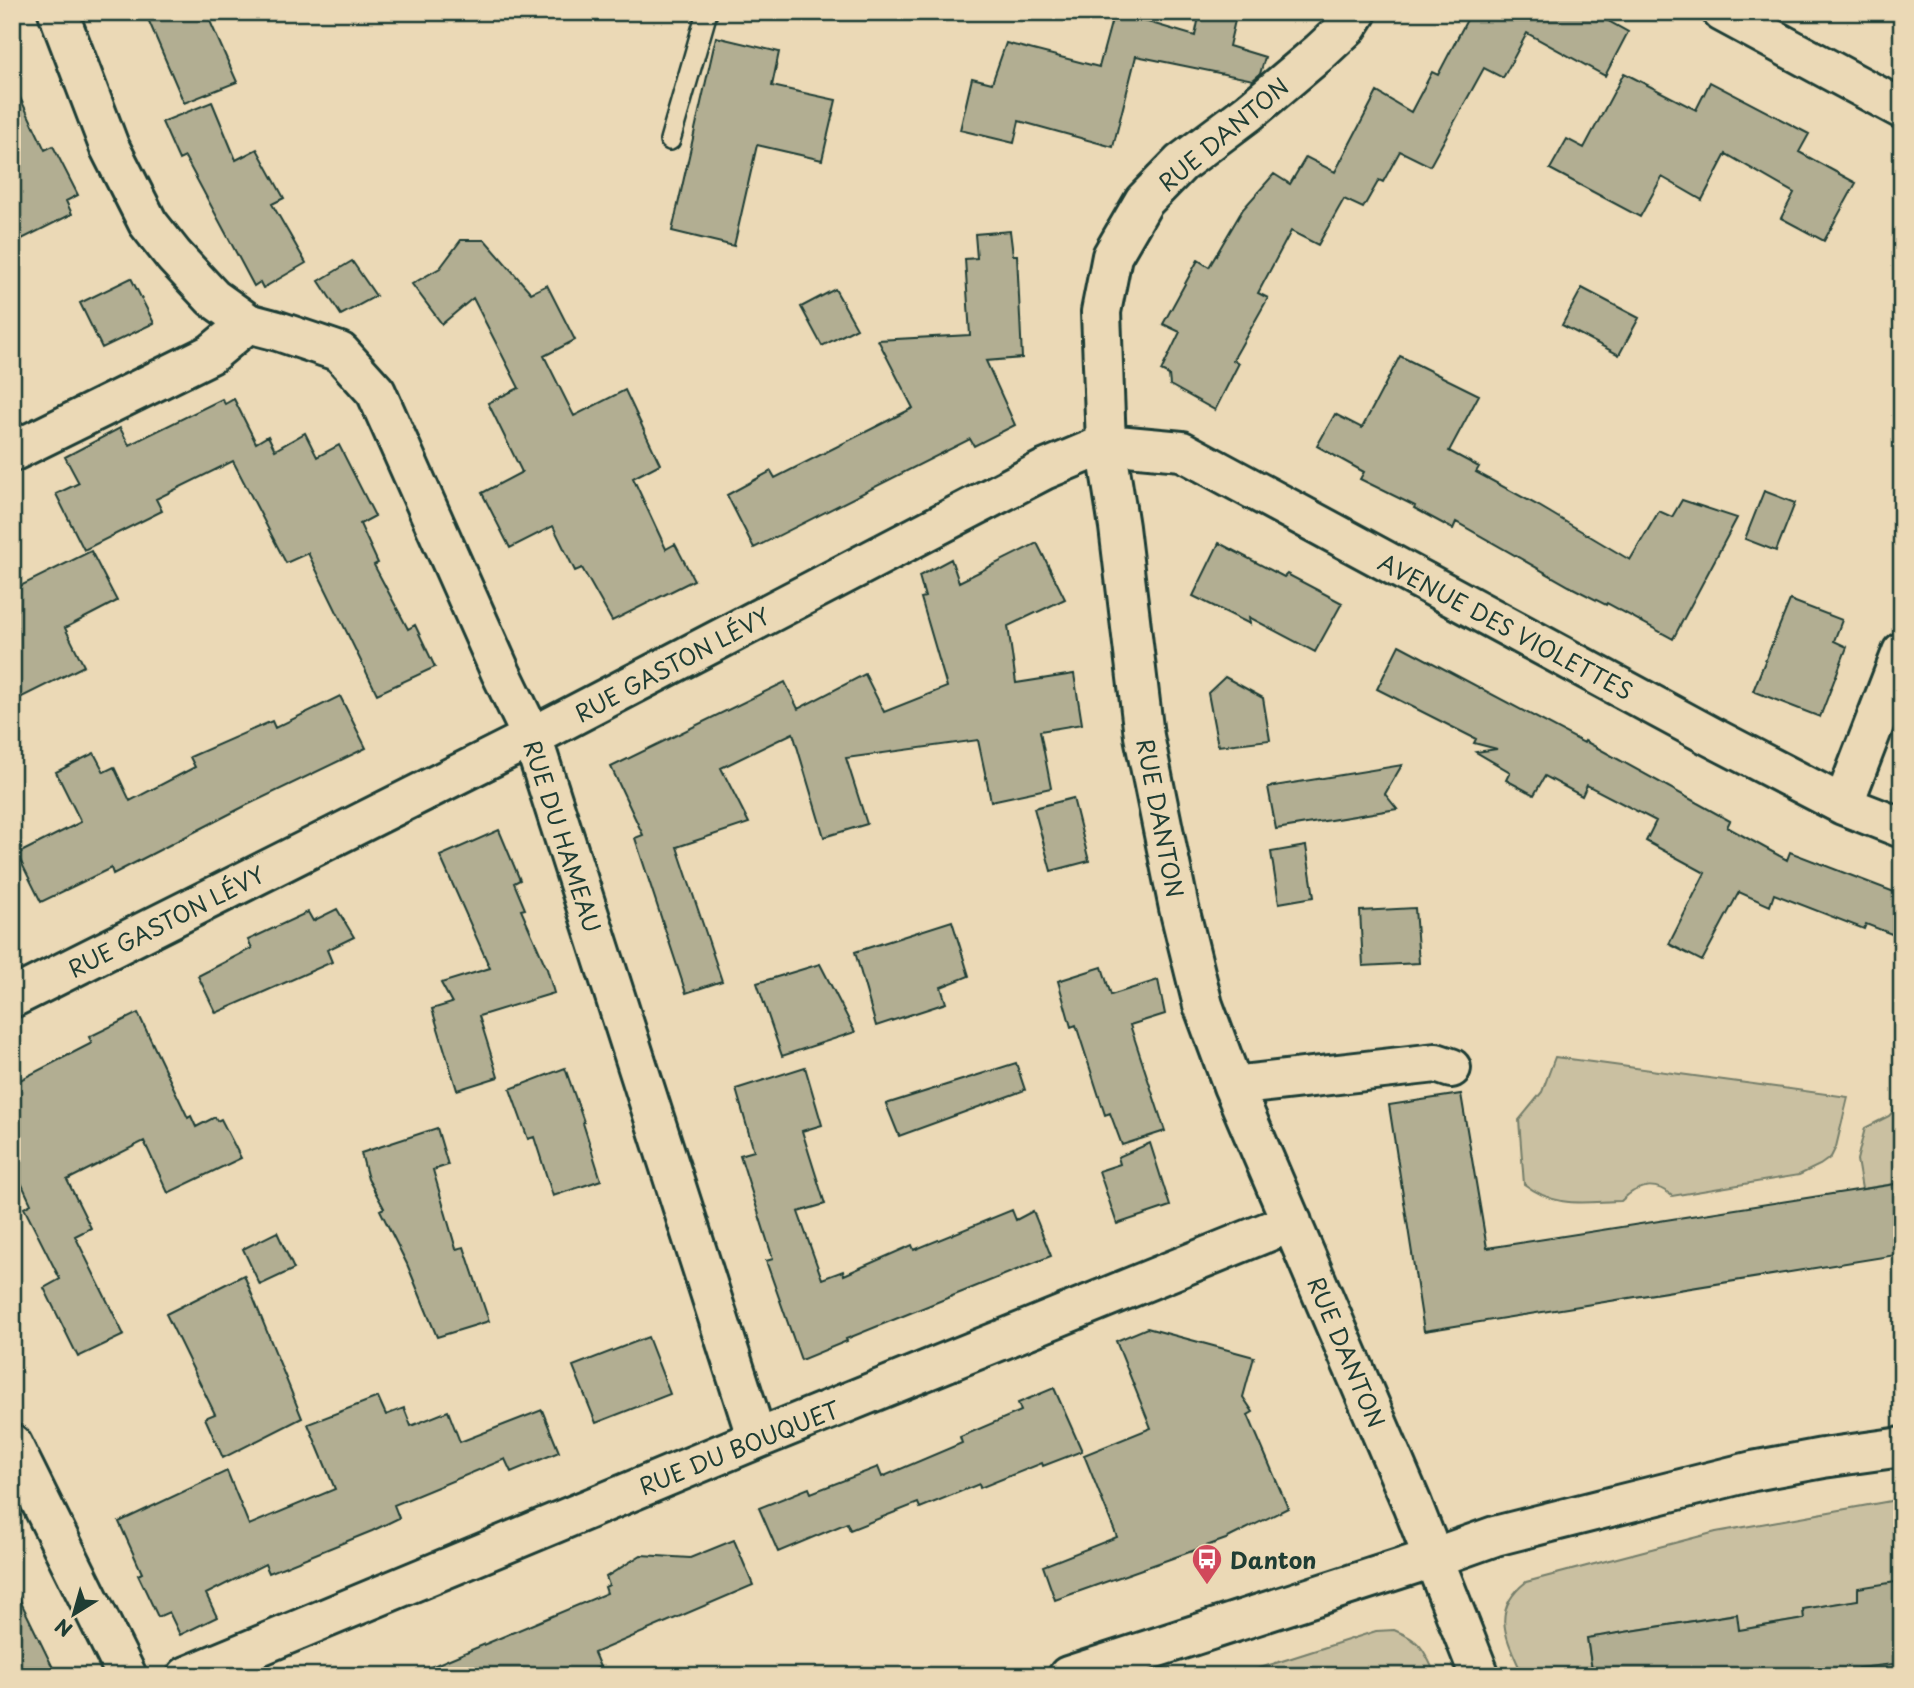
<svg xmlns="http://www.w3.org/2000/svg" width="1914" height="1688" font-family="'Playpen Sans',sans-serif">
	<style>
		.green { fill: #cac0a1; stroke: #747e6a; stroke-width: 2 }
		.building { fill: #b2ae92; stroke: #1f3d34; stroke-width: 2 }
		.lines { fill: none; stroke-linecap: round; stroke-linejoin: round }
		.lane-casing { stroke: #1f3d34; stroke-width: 24 }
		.street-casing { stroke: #1f3d34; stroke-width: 44 }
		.lane { stroke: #ebd9b6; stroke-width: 19 }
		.street { stroke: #ebd9b6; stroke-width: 38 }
		.labels { text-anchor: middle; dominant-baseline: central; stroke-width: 7; stroke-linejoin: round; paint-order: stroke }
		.street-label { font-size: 23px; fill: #1f3d34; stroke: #ebd9b6 }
		.poi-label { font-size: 23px; font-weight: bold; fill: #1f3d34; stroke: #ebd9b6; text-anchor: start }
	</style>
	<rect width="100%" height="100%" fill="#ebd9b6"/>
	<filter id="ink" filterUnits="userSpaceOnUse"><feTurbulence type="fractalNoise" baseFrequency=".0143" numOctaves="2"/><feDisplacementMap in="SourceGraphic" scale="14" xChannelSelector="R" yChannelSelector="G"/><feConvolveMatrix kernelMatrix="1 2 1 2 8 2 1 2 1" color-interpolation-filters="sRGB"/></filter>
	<g filter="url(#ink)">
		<path class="green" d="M1555,1057L1848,1097L1836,1147L1831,1157L1820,1165L1799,1175L1672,1196C1654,1180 1636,1186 1621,1201C1583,1202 1557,1209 1524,1184L1519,1120L1542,1092Z
			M1900,1104L1902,1183L1862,1189L1857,1160L1865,1128L1889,1116Z
			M1902,1499V1581L1858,1600L1803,1609L1804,1619L1751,1628L1744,1659L1736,1614L1587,1638L1593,1676H1523C1507,1639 1489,1611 1526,1582L1716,1532Z
			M1394,1630C1422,1641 1424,1650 1436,1676H1235L1376,1631Z"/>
		<path class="building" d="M145,12H206L237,82L184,103Z
			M1114,12L1195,36L1200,12H1237L1229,46L1265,57L1260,74L1253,80L1136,56L1113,147L1019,121L1014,143L960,130L972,78L992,83L1006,43L1099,67Z
			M1471,12H1592L1628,32L1605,76L1527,33L1503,78L1484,68L1430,166L1400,151L1383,182L1379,180L1363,208L1344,199L1318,245L1291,231L1258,293L1268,298L1233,360L1239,363L1215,410L1170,385L1169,375L1161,371L1180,332L1163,324L1198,260L1209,267L1243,209L1274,174L1290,184L1306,157L1335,172L1377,92L1411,112L1432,72L1438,75Z
			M716,37L779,52L772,86L836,100L822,160L757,145L734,246L672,231Z
			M1624,73L1696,110L1710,82L1809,134L1799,152L1856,183L1824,241L1781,218L1794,193L1726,154L1702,200L1662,177L1640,217L1550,169L1567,139L1584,148Z
			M12,81L45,150L53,146L78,195L66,201L72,214L12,244Z
			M212,102L236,160L257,149L284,198L272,204L306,263L263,288L260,282L254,286L185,157L179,160L162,122Z
			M1010,231L1013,255H1017L1022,358L986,361L1015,425L974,446L970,439L754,548L727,495L771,471L775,478L913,408L878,340L970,335L965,259L977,258L975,234Z
			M461,240H485L531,293L547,285L575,340L544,356L574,416L625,390L660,464L633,478L666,549L675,544L694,580L612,621L582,568L575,571L553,526L510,548L482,493L522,472L488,403L519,388L473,298L442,324L412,284L440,268Z
			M352,261L376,296L341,315L319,281Z
			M131,278L154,323L102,348L80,303Z
			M1582,288L1639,318L1619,355L1562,325Z
			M835,289L857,328L822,346L801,307Z
			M1400,356L1479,395L1449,451L1479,467L1476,472L1539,506L1630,560L1659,511L1672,517L1682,500L1737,518L1673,639L1607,603L1606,605L1569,586L1456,522L1453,529L1414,508L1415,506L1360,479L1364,472L1317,446L1335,414L1362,428Z
			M222,399L225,404L234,399L256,443L268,436L275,450L305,433L317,457L339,445L375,516L360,524L378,563L374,565L408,629L415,625L435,667L377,694L308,553L286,563L233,461L156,499L162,511L84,550L56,494L79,483L65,457L120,428L129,445Z
			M1764,491L1795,503L1776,551L1745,539Z
			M1037,543L1065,599L1008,626L1016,683L1074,674L1082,724L1040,731L1051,788L991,801L978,740L846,758L867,824L824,837L793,733L721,768L749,823L677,847L722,981L686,993L635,838L643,835L611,767L785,682L798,709L865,674L884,712L947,687L921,598L925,597L919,576L951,559L959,582Z
			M1219,543L1284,577L1287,574L1342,603L1315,652L1249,617L1250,624L1193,596Z
			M91,551L117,601L65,628L84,666L12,702V590Z
			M1790,600L1842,620L1834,641L1847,647L1820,717L1753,691Z
			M1399,645L1584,743L1585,741L1730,821L1727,827L1787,860L1790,852L1902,895V938L1866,924L1864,929L1774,894L1770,906L1739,892L1702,961L1669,944L1705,873L1646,841L1656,821L1587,785L1582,796L1545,776L1534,795L1506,780L1510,772L1476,752L1497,749L1474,743L1476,739L1377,689Z
			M1225,677L1263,698L1270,740L1218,746L1208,693Z
			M340,696L366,748L245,806L113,874L111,868L41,902L17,854L81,822L56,772L94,753L104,772L114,767L130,801L195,767L190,757L272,721L275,728Z
			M1402,765L1385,794L1397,809L1276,829L1268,787Z
			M1073,798L1089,861L1051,871L1034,808Z
			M499,830L520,880L514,883L525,909L521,910L547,969L554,993L479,1016L498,1077L457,1090L432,1009L452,1003L441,983L490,968L440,856Z
			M1306,846L1314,897L1279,903L1271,852Z
			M1415,908L1419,963L1363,966L1360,911Z
			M337,909L354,937L327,950L332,962L216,1013L198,976L252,948L248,940L308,912L313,921Z
			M952,921L969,976L941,987L946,1003L876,1026L855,952Z
			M820,964L855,1032L782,1056L757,983Z
			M1102,967L1111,995L1158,980L1165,1014L1130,1025L1165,1131L1122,1145L1110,1113L1105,1115L1076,1025L1071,1027L1058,981Z
			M138,1013L188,1118L191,1116L196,1127L215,1117L217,1121L221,1119L241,1158L168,1193L144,1141L67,1180L91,1228L75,1236L124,1335L78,1357L44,1288L60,1279L24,1208L31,1204L12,1163V1084L92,1043L89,1037Z
			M1016,1063L1025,1090L899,1136L886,1104Z
			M805,1067L822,1125L802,1131L825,1204L798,1212L822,1279L843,1271L844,1275L912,1245L914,1250L1012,1210L1016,1220L1033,1211L1051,1256L846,1339L847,1341L801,1360L766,1261L773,1259L740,1155L754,1151L736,1089Z
			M565,1068L584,1122L583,1123L601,1180L553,1196L534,1137L528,1139L510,1089Z
			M1461,1094L1487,1248L1902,1183V1254L1424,1331L1389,1105Z
			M437,1128L448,1165L433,1170L456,1249L464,1247L489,1321L437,1337L407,1264L380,1210L384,1208L368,1179L361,1153Z
			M1150,1143L1170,1206L1117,1224L1099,1171L1120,1164L1118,1157Z
			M277,1232L294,1269L260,1285L243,1249Z
			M244,1275L302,1418L223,1458L205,1418L215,1414L166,1314Z
			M1147,1328L1254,1357L1243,1397L1253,1412L1248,1415L1288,1508L1226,1539L1055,1600L1043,1566L1117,1537L1084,1455L1151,1428L1116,1341Z
			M648,1337L670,1394L596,1423L573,1366Z
			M1054,1388L1082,1451L1043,1466L1042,1463L980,1488L979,1484L920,1508L918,1503L850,1530L847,1523L778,1552L759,1508L809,1488L811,1493L878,1467L882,1477L962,1443L960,1437L1021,1411L1018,1403Z
			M378,1397L386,1415L404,1408L411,1426L448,1411L460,1442L542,1410L559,1452L511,1472L505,1459L394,1505L399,1518L372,1531L269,1573L265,1564L206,1594L217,1617L180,1635L169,1612L158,1617L138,1575L142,1573L119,1522L227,1471L249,1525L335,1489L308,1424Z
			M734,1540L753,1585L594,1653L600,1667L579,1676H409L607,1593L605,1587L609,1585L606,1577L641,1555L690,1558Z
			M1902,1581V1663L1858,1668L1860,1676H1593L1587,1638L1737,1614L1739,1630L1804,1619L1803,1609L1858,1600V1588Z
			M12,1584L57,1676H12Z"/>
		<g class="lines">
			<g class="lane-casing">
				<path id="lane" d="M670,140L707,12"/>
			</g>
			<g class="street-casing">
				<path id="street" d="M58,12L109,146L148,223L174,256L213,298L248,323L278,331L340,352L376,392L501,673L532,737L757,1439
					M1357,12L1348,26L1320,52L1249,112L1181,163L1144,201L1112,256L1101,312L1106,444L1119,527L1144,736L1179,908L1203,1005L1233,1086L1412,1504L1480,1676
					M1722,12L1902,109
					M12,452L211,354L248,323
					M1843,805L1902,652
					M12,998L532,737L1044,470L1106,444L1182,451L1712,737L1843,805L1902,828
					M1233,1086L1436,1063L1451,1068
					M12,1444L127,1676
					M187,1676L757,1439L1292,1222
					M1068,1676L1433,1558L1495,1536L1753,1471L1823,1458L1902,1447"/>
			</g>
			<use href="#lane" class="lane"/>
			<use href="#street" class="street"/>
		</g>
	</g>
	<defs>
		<g id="bus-pin" transform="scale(1.575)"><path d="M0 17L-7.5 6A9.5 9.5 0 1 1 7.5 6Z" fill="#d1495b" stroke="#ebd9b6"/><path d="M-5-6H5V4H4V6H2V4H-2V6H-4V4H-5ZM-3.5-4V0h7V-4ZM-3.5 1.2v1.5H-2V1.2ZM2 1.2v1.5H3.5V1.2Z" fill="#fff"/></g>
	</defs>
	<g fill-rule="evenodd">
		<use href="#bus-pin" x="1207" y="1559"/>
	</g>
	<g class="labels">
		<g class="street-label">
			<text transform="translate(1223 134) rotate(-40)">RUE DANTON</text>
			<text transform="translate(1506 626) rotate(28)">AVENUE DES VIOLETTES</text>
			<text transform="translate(672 664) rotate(-28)">RUE GASTON LÉVY</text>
			<text transform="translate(1161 818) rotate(79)">RUE DANTON</text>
			<text transform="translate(563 836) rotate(72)">RUE DU HAMEAU</text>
			<text transform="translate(166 921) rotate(-27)">RUE GASTON LÉVY</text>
			<text transform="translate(1347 1352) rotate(67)">RUE DANTON</text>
			<text transform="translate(739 1447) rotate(-22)">RUE DU BOUQUET</text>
		</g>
		<g class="poi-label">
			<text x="1230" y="1559">Danton</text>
		</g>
	</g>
	<rect width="1914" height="1688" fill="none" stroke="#ebd9b6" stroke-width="42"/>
	<rect x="21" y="21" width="1872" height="1646" fill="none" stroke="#1f3d34" stroke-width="2.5" filter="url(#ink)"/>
	<g transform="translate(74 1614) rotate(217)" stroke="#ebd9b6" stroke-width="5" paint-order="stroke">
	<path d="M0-5L12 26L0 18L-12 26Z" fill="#1f3d34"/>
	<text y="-10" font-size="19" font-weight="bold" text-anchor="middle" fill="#1f3d34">N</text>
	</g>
</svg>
